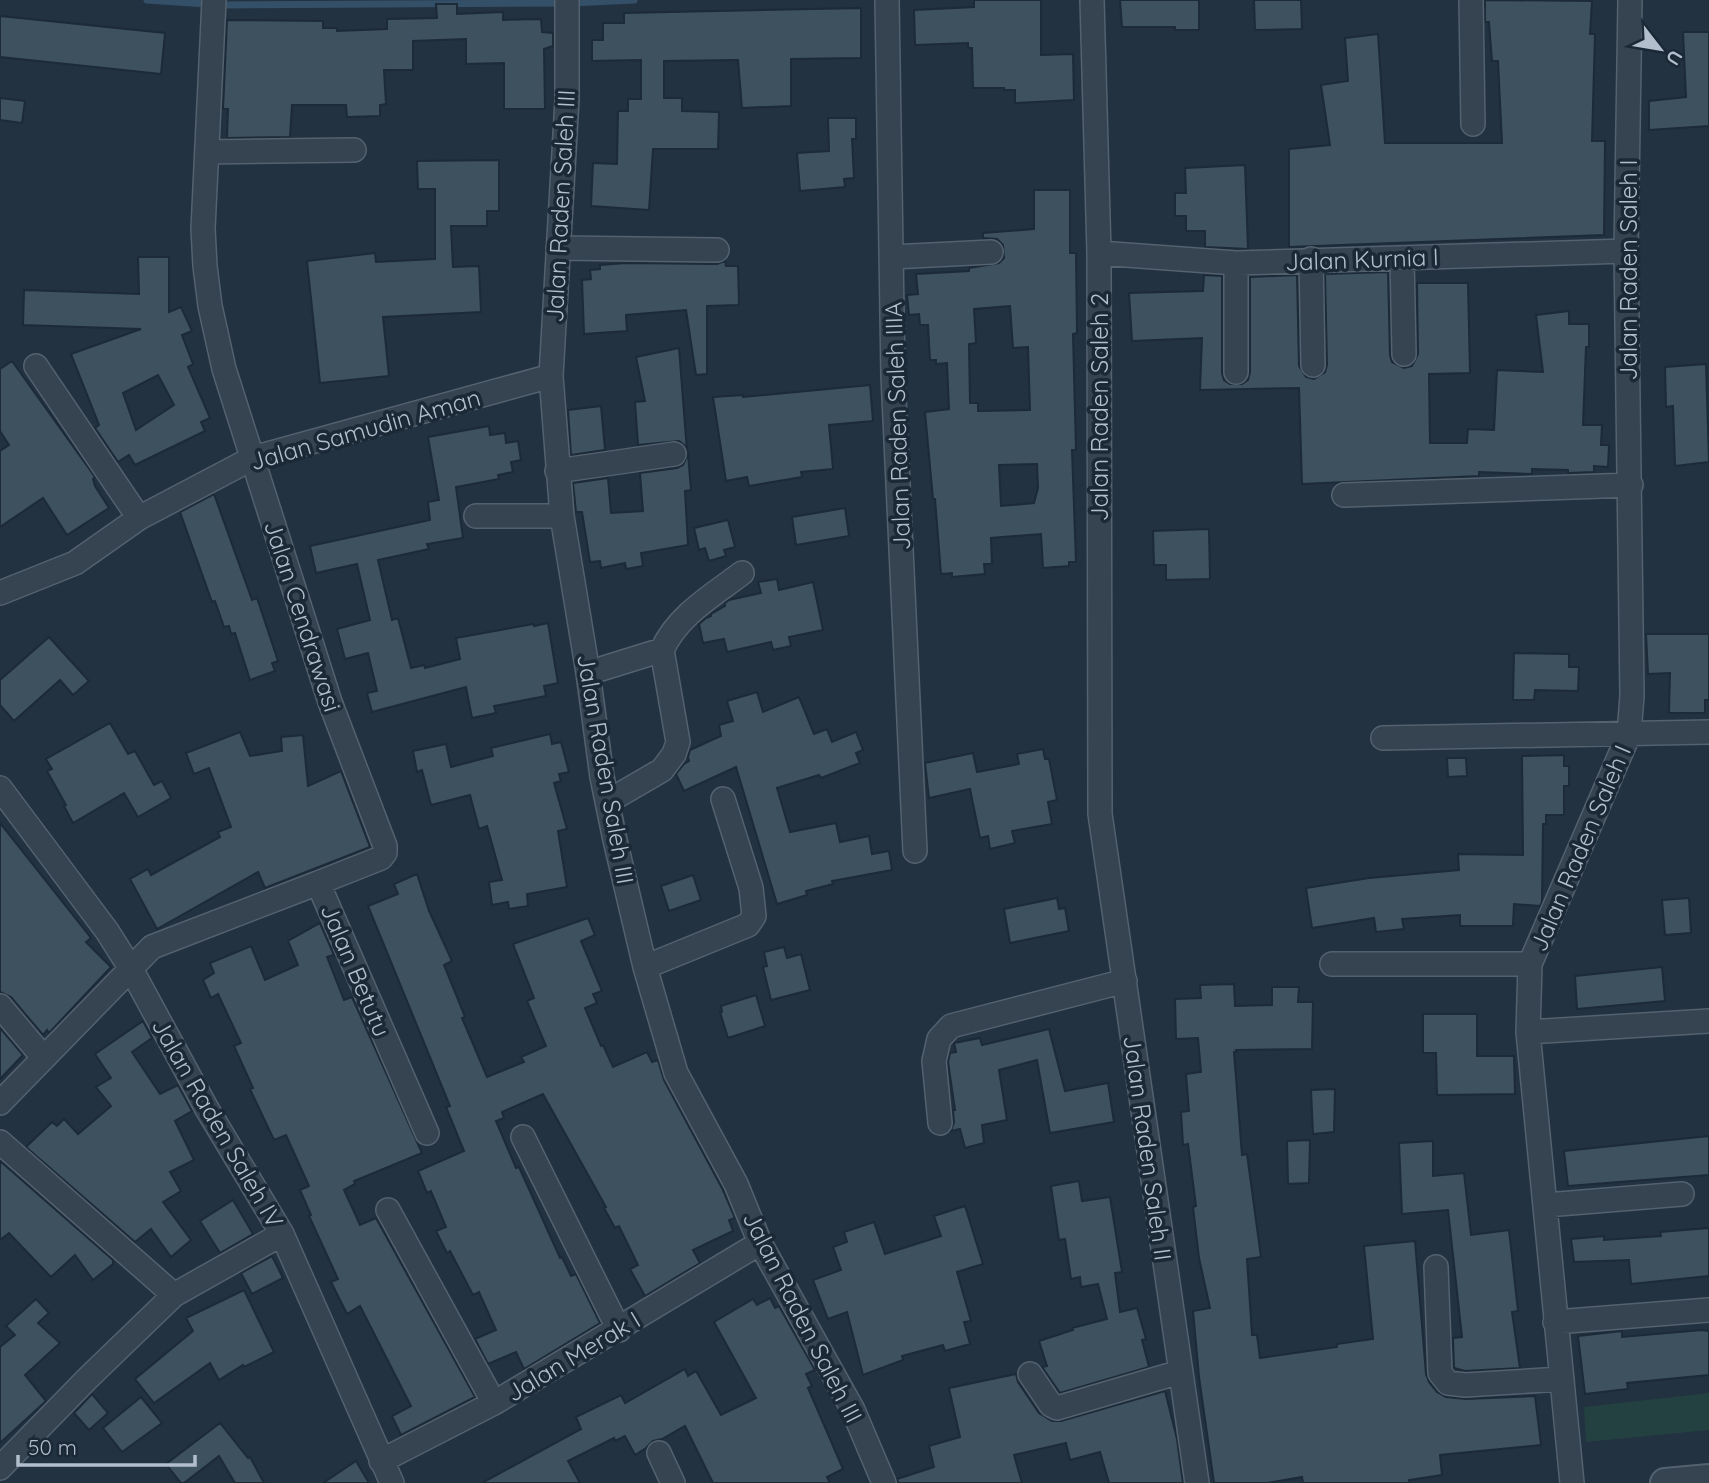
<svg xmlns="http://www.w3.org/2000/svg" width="1709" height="1483" font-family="Quicksand,sans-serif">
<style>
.green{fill:#244141}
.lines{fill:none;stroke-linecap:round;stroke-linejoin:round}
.stream{stroke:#345069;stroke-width:7}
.building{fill:#3d515f;stroke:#1d2a37;stroke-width:2;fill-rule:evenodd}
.minor-casing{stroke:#54616e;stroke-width:26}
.tertiary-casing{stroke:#54616e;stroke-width:32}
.minor{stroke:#364350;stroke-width:23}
.tertiary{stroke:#364350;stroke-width:28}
.labels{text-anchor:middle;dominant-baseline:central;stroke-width:7;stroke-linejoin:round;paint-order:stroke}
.street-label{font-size:24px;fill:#b2becb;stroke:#1b2835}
</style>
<rect width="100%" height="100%" fill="#223240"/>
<path class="green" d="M1709,1393V1430L1586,1442L1584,1407Z"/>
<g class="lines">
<path class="stream" d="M147,0L221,5L571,3L634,0"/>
</g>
<path class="building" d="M974,0H1041V55L1073,54L1074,100L1015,103V90H1004V88H973L972,48H968V43L915,45L914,10L974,7Z
M1120,0H1199V30H1175V27H1122Z
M1254,0H1301L1302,29L1255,30Z
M1485,0L1592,1L1590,34H1595L1592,141H1605L1604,235L1289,247V149L1330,145L1321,85L1348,81L1345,38L1378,34L1385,143H1502L1498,61H1492L1489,22H1485Z
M436,4H457V14L503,12V20L541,19L542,32L553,33V46L544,49L545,109H504V63L466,64V39L413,41V70H384L386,104L380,105V116L347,117L346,105H292L290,137L227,138L228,109H223L227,20L323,21V28H337V31L387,29V19L437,18Z
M861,8V58L791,59V106L742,108L738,60L664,61V98H682V111L719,112L718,149H653L649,210L591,206L593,163L617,164L618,111H628V99H641V60L592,61V40H603V23H624V13Z
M0,16L165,33L161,74L0,57Z
M1683,32H1709V126L1649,130V101L1686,97Z
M0,98L25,101L22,123L0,120Z
M828,118H856V139H852L854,178L844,179L845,187L800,191L797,153L829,151Z
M499,160V211H487V226H451L453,267L479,266L481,312L383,317L389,376L320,383L307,261L375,253L376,262L435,259V189H418L417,161Z
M1245,165L1248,249L1205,247V231H1186V216H1175V193H1186L1185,168Z
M1034,190H1070V253H1076L1077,333L1073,334L1076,450H1072L1076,562H1069V566L1043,568L1041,534L991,538L992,564H984L985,574L952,577V573L941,574L935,499H933L925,412L949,409L947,363L936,364V360H930L928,325H920L919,314L909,315L907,295L918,294L916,274L969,271V268L999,263L1004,258L1003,245L997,239L983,238V233L1034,229ZM1010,306L1013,348L1028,347L1030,410L978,411V403H970L969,344L976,343L974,309ZM1037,464L1038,488L1034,503L1001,506L999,465Z
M138,257H169V312L181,307L192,331L182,335L193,364L188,367L210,418L201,422L205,431L135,465L129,455L118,462L95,428L99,425L71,354L141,329L23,325L24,290L139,294ZM158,375L174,405L136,430L123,393Z
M725,261L726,266H738L739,305L707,306V374L696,375L686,310L626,315L627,331L584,334L582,280L591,279L590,270L600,269V265L626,263L717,264Z
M1388,272L1390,355L1392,362L1404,368L1412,366L1418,354L1417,283H1468L1470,373L1429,374L1430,443H1467L1468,429L1494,430L1497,370L1543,372L1536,315L1569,311V324H1589V347H1586L1583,425H1602L1601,445H1609L1608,467L1594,466V472L1568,473V470L1532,469V474L1479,472V476L1302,484L1299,388L1200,390L1202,338L1132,341L1129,293L1203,291L1204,275L1222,276V373L1224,380L1230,384H1242L1248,380L1250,372V277L1297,275L1299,366L1306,377L1314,379L1325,372L1327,365L1325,274Z
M679,348L687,451L684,445L679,441L638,445L635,402L645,401L636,357Z
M12,361L95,477L93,479L95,486L109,508L67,535L43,498L0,527V451L9,445L0,431V369Z
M1706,364L1709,462L1675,466L1673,406L1666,407L1665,367Z
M870,385L873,421L829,425L833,469L801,472L802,477L749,486L747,477L726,481L713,397L743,395V397Z
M601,406L605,450L571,455L568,410Z
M489,426L490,435L505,433L506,443L518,441L521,460L511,462L513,472L498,475L499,479L456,487L463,538L427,544L429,549L378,560L392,620L398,618L411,668L424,665L425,668L460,659L456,638L533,624L534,626L548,623L558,683L544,686L546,696L494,706L496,713L472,718L466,687L372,712L367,693L377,691L368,653L345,659L337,629L370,620L357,564L316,573L310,546L430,520L428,502L439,500L428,437Z
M688,454L691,490L685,491L688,545L641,553L643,566L626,569L625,563L601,568L600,561L590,562L582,512H576L573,483L608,478L611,513L643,511L640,473L677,468L683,465Z
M214,494L252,600L257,598L278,661L272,663L275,671L250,680L235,633L231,634L229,626L224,627L215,601L212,602L180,512Z
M845,508L849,536L796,545L792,517Z
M728,520L735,547L724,550L726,556L709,561L705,548L699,550L694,528Z
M1209,529L1210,579L1166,580V565H1154L1153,531Z
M777,579L779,590L813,582L823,630L789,637L791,646L773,650L771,642L727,652L724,639L703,643L699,624L706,618L711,616V614L725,606V603L729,600L761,593L758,582Z
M1646,634H1709V700H1705V713H1669L1670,673L1648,674Z
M49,637L89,681L73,695L60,680L14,721L0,705V680Z
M1514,653L1569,654V667H1579L1578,691L1535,690L1534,700H1513Z
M757,692L763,712L799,697L814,734L827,729L832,742L856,732L863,750L856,753L860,763L821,778L819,775L777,788L790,832L836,823L840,842L869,836L872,854L889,851L892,870L832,881L833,884L806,891L807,895L777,904L736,767L684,791L676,774L684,764L689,761L688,757L690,750L721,736L719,725L733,721L727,701Z
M110,723L128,754L135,751L154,785L162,781L171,798L138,817L124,793L73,823L64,806L66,805L47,771L52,769L46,759Z
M240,732L250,756L282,751L281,737L303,735L308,786L341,771L370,847L265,888L258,872L157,929L130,879L148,869L151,875L220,837L218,832L231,827L209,768L194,774L186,753Z
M550,734L552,744L561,742L569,772L559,774L561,781L554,783L567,829L558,831L567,887L527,894L528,906L509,909L508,902L492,905L489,882L502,880L487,826L479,829L470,795L431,805L422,770L417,772L413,751L446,744L451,767L493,756L491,748Z
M1043,749L1045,759H1049L1057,800L1048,802L1052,824L1012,831L1015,843L990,849L988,836L980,838L970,789L929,798L925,763L973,753L977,772L1019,764L1017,754Z
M1564,755V766H1569V786H1564V815H1546V824H1543L1542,902L1540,906L1514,904L1513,926H1460V915L1402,919L1404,929L1376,932L1374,918L1312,928L1306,888L1369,878L1459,870L1458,854L1523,855L1522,756Z
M1447,758H1466L1467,776L1448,777Z
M0,823L91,938L86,942L111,967L49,1033L47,1030L43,1035L11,997L0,992Z
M417,874L429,911L452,961L444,965L465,1017L462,1018L487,1077L524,1062L521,1057L546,1046L527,1001L534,998L513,944L588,918L595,935L581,941L602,991L593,994L597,1003L585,1008L601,1046L603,1045L613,1067L647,1052L652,1062L658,1060L664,1080L723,1190L735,1218L729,1220L733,1231L693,1250L700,1263L645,1296L630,1269L638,1265L619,1226L615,1228L604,1208L606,1207L543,1094L502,1112L504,1118L496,1121L516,1168L519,1167L560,1258L562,1257L571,1276L576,1274L600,1323L524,1369L516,1352L488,1364L475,1339L496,1330L479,1292L473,1295L450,1251L447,1253L436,1231L446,1227L431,1191L427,1193L418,1171L464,1151L446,1107L450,1106L368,906L398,894L394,884Z
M693,875L701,900L669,911L661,886Z
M1057,898L1059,909L1065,908L1069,931L1010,943L1004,909Z
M1689,898L1691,933L1665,935L1662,900Z
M320,923L334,955L327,957L344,1000L352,997L422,1153L354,1181L355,1184L344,1190L360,1225L376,1218L475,1397L401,1435L392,1416L411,1406L360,1306L347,1314L331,1282L338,1279L309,1216L311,1215L300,1190L309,1186L286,1135L274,1140L250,1089L253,1088L234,1046L241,1043L218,994L211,998L203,980L214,973L210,963L251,946L265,980L298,965L288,941Z
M784,947L787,958L801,954L810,990L771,1000L763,967L767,966L764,952Z
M1662,967L1665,1001L1577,1009L1575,976Z
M1234,984L1235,1006L1272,1005V987H1299L1298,1002H1313L1312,1049L1236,1050L1237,1052H1234L1242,1155L1247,1154L1261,1257L1247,1259L1252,1335H1257L1260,1358L1337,1347V1344L1373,1339L1364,1246L1415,1241L1426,1374L1429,1382L1437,1392L1446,1397L1466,1399L1535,1396L1541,1445L1440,1455L1442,1475L1409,1480L1410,1483H1303L1302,1477L1267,1483H1214L1199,1377L1193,1311L1210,1308L1199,1258L1193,1207L1196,1206L1188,1144L1183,1145L1181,1112L1189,1111L1186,1074L1201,1072L1198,1038L1176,1039L1175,999L1201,998L1200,985Z
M756,995L765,1026L728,1038L720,1012H722L721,1006Z
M1423,1014H1477V1056H1514L1515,1094L1437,1095L1436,1053H1423Z
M143,1021L152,1038L132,1052L160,1094L178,1085L192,1111L175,1121L194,1160L170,1172L181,1191L163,1202L191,1240L171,1257L151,1229L135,1242L26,1147L52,1122L57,1126L64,1119L78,1134L111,1106L96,1087L111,1078L95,1054Z
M0,1028L23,1055L0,1079Z
M1049,1029L1065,1091L1108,1083L1114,1122L1050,1133L1037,1060L999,1070L1007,1120L982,1125L984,1143L965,1148L960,1129L951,1131L954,1122L953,1110H955L948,1062L950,1053L956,1052L954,1043L980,1038L982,1045Z
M1335,1089L1334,1132L1313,1134L1311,1090Z
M1709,1136V1175L1568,1186L1564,1151Z
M1310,1140L1309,1183L1288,1184L1287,1141Z
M1433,1141V1176L1464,1173L1471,1235L1509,1230L1518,1311L1512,1312L1520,1368L1465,1371L1454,1368L1453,1338L1462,1337L1448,1210L1402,1214L1399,1143Z
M0,1161L113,1260V1264L93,1280L75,1255L51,1277L9,1233L0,1240Z
M1079,1181L1082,1201L1110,1197L1122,1272L1115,1273L1120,1312L1137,1308L1146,1339L1142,1340L1149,1367L1060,1393L1042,1367L1047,1366L1039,1341L1073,1330L1072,1328L1107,1319L1098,1284L1081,1287L1080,1277L1071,1279L1065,1239L1059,1240L1051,1186Z
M233,1200L253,1234L220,1253L200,1221Z
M965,1206L983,1264L957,1272L971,1321L964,1322L970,1344L945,1351L943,1345L902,1356L903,1360L863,1375L847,1312L828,1319L813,1280L841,1270L833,1247L847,1242L844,1232L874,1222L885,1254L941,1236L934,1216Z
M1709,1228V1276L1631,1284L1629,1260L1574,1262L1571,1239L1604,1236V1240L1661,1236L1660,1232Z
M272,1256L283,1278L252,1294L241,1273Z
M244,1290L274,1352L244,1367L243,1365L219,1380L210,1363L154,1403L135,1379L193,1331L186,1318Z
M770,1298L775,1308L779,1306L815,1370L806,1374L812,1386L808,1388L843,1469L827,1477L830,1483H713L685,1426L662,1439L653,1441L646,1448L635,1455L625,1436L615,1441L614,1438L568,1461L580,1483H482L581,1429L576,1417L621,1395L625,1403L685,1369L688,1376L696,1371L721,1415L756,1398L714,1322L753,1299L757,1305Z
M36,1299L49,1313L38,1323L60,1343L25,1375L46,1401L0,1443V1347L15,1335L6,1326Z
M1702,1330L1709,1331V1375L1627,1383L1628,1389L1585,1394L1578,1336L1622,1331V1337Z
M1016,1374L1018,1382L1039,1413L1052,1421H1061L1165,1391L1177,1439L1183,1483H1109L1100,1452L1070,1460L1066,1443L1014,1455L1022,1483H898L897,1479L934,1467L929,1446L960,1437L949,1388Z
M92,1394L108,1413L89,1430L74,1413Z
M141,1397L162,1423L122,1452L103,1428Z
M220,1423L248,1458L250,1457L264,1483H235L219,1456L184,1483H181L166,1464Z
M356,1461L369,1483H323Z"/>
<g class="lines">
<defs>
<path id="minor" d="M214,0L203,229L205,266L210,306L224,369L330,702L385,846V853L381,858L318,883
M567,0V100L551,376L562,516L588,673L602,777L615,840L645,967L676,1073L736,1184L760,1243L853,1410L884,1483
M887,0L893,376L915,851
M1092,0L1099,253L1100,814L1197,1483
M1471,0L1473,124
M207,152L354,150
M558,248L717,250
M1099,253L1236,263L1626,251
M892,257L991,252
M1402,258L1404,354
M1311,259L1313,365
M36,366L139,518
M1236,372V263
M557,471L674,454
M1344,495L1631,485
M476,516H562
M0,593L75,563L139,518L253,458L551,376
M662,650C678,615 712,596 742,573
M588,673L662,650L678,742L674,754L662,770L607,802
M1383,738L1709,732
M0,788L107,931L131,969L207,1109L282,1234L392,1483
M1332,964H1530
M645,967L748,925L754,916L751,888L723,799
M0,1006L43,1057
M1528,1032L1709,1021
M0,1103L152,947L318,883L427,1133
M940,1123L934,1061L939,1039L951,1026L1125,981
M523,1137L619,1330
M0,1142L174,1295
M1546,1205L1682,1194
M388,1210L494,1403
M1436,1267L1440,1373L1448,1383L1465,1385L1562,1379
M1555,1322L1709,1310
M1030,1374L1051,1405L1057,1408L1180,1372
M659,1453L673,1483
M381,1461L494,1403L760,1243
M0,1468L88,1378L174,1295L282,1234
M1572,1483L1528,1032L1530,964L1629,734L1632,696L1626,251L1630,0"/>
<path id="tertiary" d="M1665,1483L1709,1479"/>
</defs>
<use href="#minor" class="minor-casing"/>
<use href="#tertiary" class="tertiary-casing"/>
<use href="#minor" class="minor"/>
<use href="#tertiary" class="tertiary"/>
</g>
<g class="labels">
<g class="street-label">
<text transform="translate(560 206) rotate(-87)">Jalan Raden Saleh III</text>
<text transform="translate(1362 259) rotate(-2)">Jalan Kurnia I</text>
<text transform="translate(1628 270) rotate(-90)">Jalan Raden Saleh I</text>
<text transform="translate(1099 407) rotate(-90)">Jalan Raden Saleh 2</text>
<text transform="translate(897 426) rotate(-92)">Jalan Raden Saleh IIIA</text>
<text transform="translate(365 429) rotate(-16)">Jalan Samudin Aman</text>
<text transform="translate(303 616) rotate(72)">Jalan Cendrawasi</text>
<text transform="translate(606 769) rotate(80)">Jalan Raden Saleh III</text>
<text transform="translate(1580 848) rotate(-67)">Jalan Raden Saleh I</text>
<text transform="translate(356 970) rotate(67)">Jalan Betutu</text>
<text transform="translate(218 1123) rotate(60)">Jalan Raden Saleh IV</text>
<text transform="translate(1148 1148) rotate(82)">Jalan Raden Saleh II</text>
<text transform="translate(803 1317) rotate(63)">Jalan Raden Saleh III</text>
<text transform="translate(573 1356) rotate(-31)">Jalan Merak I</text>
</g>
</g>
<g transform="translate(1660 49) rotate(121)" stroke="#1b2835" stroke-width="5" paint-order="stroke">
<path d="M0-5L12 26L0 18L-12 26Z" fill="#b2becb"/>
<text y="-10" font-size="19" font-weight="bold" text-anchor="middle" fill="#b2becb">U</text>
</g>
<path d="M18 1455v10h177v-10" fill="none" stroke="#b2becb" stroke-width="3.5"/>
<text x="28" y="1455" font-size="21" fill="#b2becb" stroke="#1b2835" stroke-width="5" paint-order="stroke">50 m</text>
</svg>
